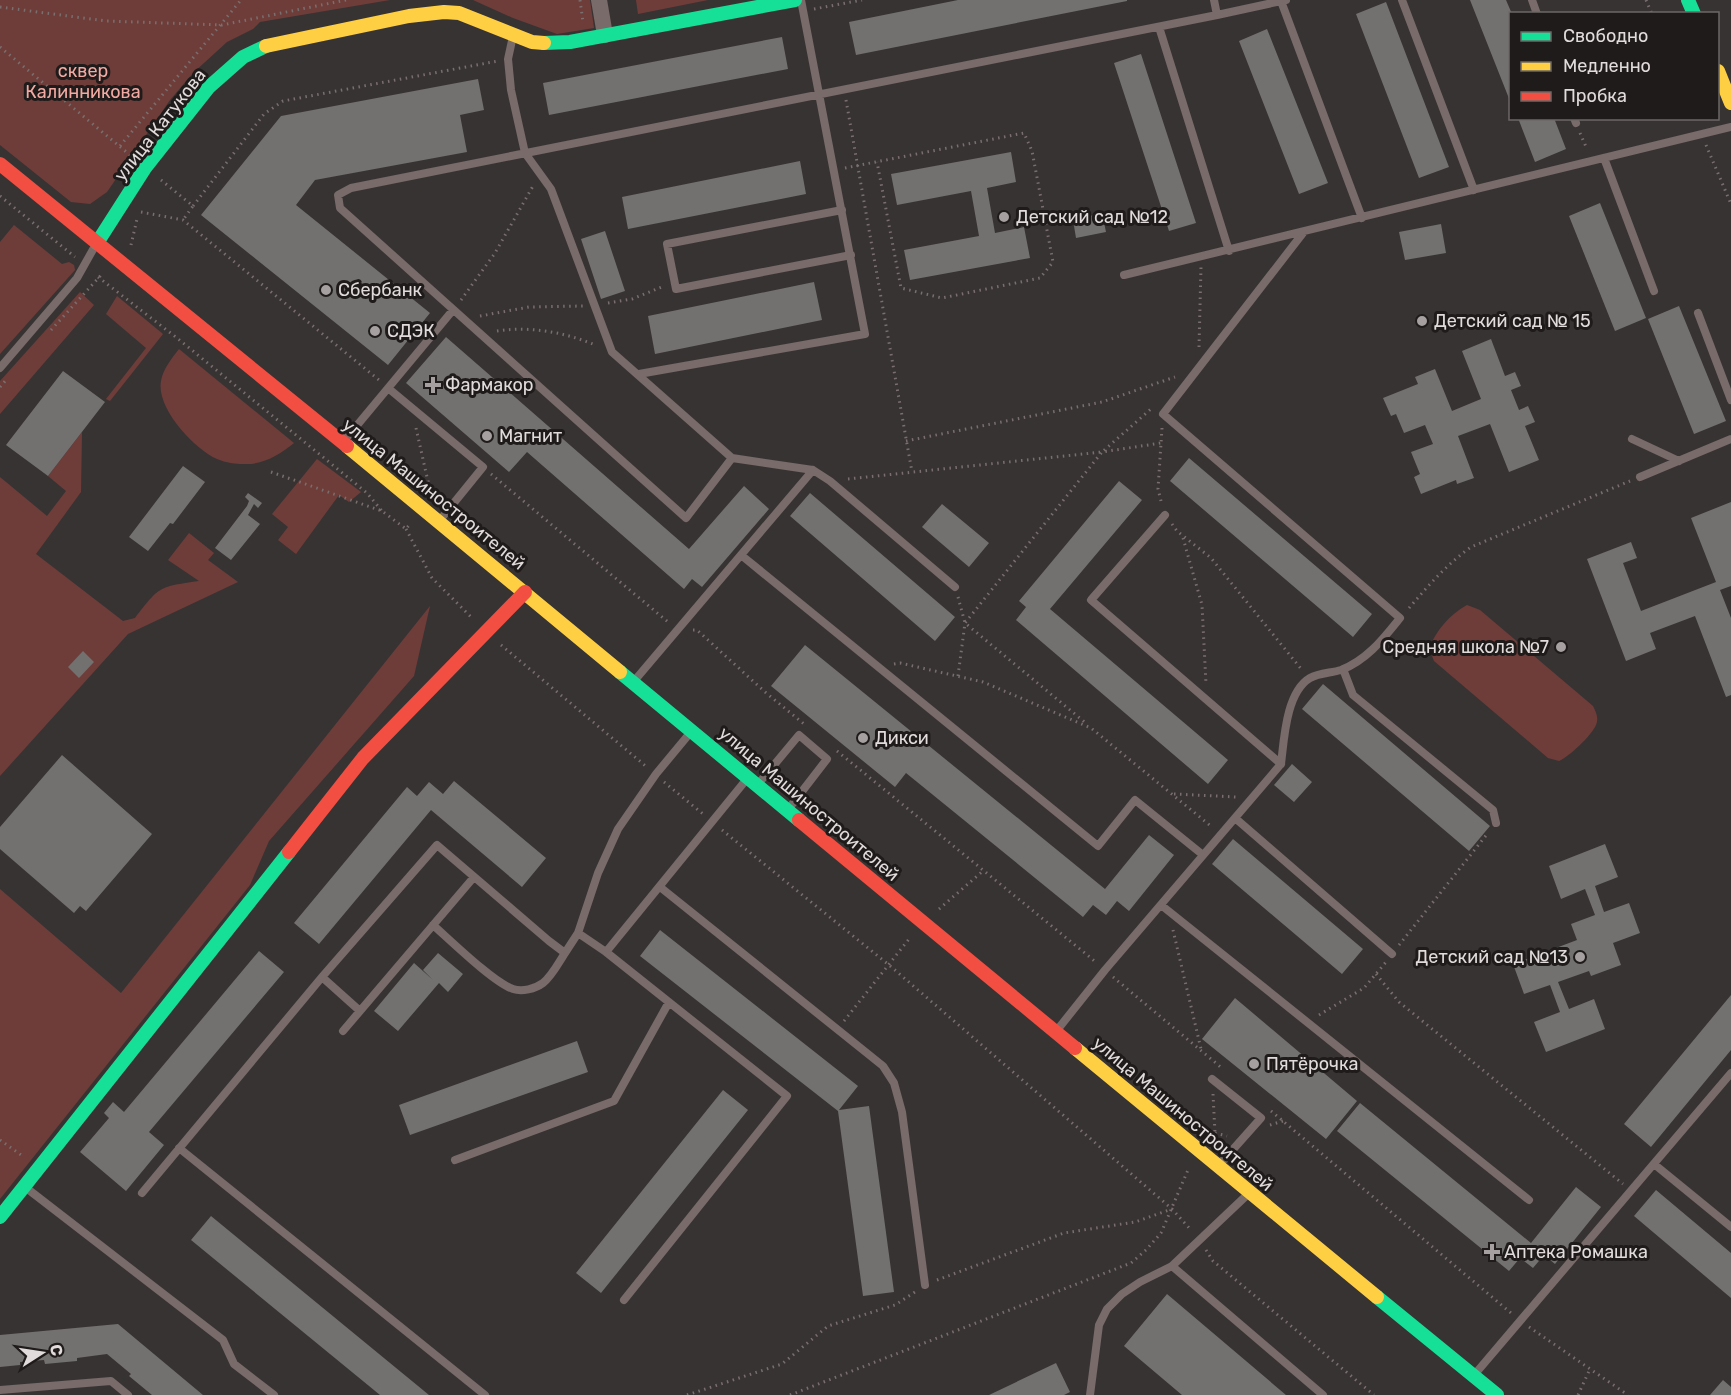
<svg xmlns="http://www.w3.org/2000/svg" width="1731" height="1395" font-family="Rubik,sans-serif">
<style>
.green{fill:#6e3d39}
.building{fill:#737070}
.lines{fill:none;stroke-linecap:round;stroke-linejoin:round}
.path{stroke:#786f6e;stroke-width:3;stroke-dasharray:1.5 4.5;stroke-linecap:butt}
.lane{stroke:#786b69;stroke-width:8}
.street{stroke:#786b69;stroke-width:16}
.fast{stroke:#16e098;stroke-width:14}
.slow{stroke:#ffcf43;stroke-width:14}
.jam{stroke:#f24e42;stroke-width:14}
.poi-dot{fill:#a6a0a0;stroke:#1e1b1a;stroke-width:2}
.labels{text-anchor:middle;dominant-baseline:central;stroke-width:6;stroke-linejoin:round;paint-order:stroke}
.park-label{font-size:18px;fill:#f2a9a2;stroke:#1e1b1a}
.street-label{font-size:18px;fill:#e1dbdb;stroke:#1e1b1a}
.poi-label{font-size:18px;fill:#e1dbdb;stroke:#1e1b1a;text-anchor:start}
</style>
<rect width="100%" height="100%" fill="#383333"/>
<path class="green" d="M0,0H390L260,22L253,29L227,42L193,73L170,100L107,192L90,204L71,202L0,145Z
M473,0H590L594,28L557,34L513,18Z
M636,0H708L638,14Z
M14,225L62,264L69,262L74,265L75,270L0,354V242Z
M80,292L94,305L0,414V381Z
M117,296L163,334L110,401L106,399L146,348L106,314Z
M179,349L294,443C280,454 264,465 244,464C236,464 226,463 217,459C194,449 156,408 161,381C163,369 172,358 179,349Z
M82,432L81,492L36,554L123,621L135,618C160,586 158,587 199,581L168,560L189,533L214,553L208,560L238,582L128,634L0,776V477L47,516L66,491L48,476Z
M317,459L361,492L349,502L339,495L296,554L278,540L288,527L272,514Z
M1467,605L1480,610L1593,706C1596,712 1599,718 1596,725C1591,736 1570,756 1559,761L1548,758L1434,661L1429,648C1436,631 1450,614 1467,605Z
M430,606L414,676L269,841L250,885L0,1199V889L121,993Z"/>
<path class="building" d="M958,0H1127V1L856,55L849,22Z
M1470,0H1506L1512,14L1510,101Z
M1386,2L1449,167L1419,178L1356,14Z
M1267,29L1328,183L1299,194L1239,41Z
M782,37L788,69L549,115L543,83Z
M1141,54L1196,223L1169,231L1114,63Z
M478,79L484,110L460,115L467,152L315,180L296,205L430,313L388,365L201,215L281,116Z
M1518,118H1554L1566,149L1535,162Z
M1011,152L1016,182L987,188L995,233L1024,227L1030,258L910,280L904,250L979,236L971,191L897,205L891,174Z
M800,161L806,194L628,229L622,197Z
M1600,203L1646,318L1615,331L1569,216Z
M1102,213L1106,232L1076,238L1073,220Z
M1441,224L1446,253L1405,260L1399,232Z
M605,231L625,291L601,299L581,239Z
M814,282L822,320L655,354L648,316Z
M1679,306L1726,421L1694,434L1648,319Z
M446,337L689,549L744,486L769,509L702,587L692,579L684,589L527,452L509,472L406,383Z
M1491,339L1505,376L1515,372L1521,386L1511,390L1519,410L1528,406L1535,422L1525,426L1539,460L1509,472L1490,424L1458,436L1474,478L1457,484L1456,480L1421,494L1414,477L1420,474L1411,452L1433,444L1425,425L1404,433L1396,414L1391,416L1383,398L1418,384L1415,377L1435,369L1452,411L1481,399L1462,351Z
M63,371L105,402L48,476L6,445Z
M1189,458L1372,614L1353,637L1170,481Z
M183,466L205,482L173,524L170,523L148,551L129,537Z
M1119,481L1142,500L1050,609L1228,760L1208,784L1016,620L1026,607L1019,601Z
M248,493L262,503L258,508L254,504L248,515L260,524L231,560L215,548L247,506L249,501L245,497Z
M810,493L955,617L935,641L790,516Z
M1731,502V586L1720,590L1731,618V695L1726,697L1695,616L1650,633L1656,649L1626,661L1587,559L1631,542L1637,558L1623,563L1641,611L1716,582L1691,518Z
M942,504L989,543L969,567L922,527Z
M805,645L1105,889L1149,835L1174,855L1129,911L1117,901L1106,915L1093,905L1083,917L906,773L895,787L771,686Z
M83,651L94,662L79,678L68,667Z
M1323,684L1490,826L1469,851L1302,709Z
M62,755L152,834L86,911L80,906L74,913L0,849V827Z
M1292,764L1312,782L1294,802L1274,785Z
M454,781L546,858L522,887L431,810L319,944L294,923L407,787L417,796L429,782L443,794Z
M1233,839L1363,949L1342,974L1212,864Z
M1605,844L1618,877L1595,886L1604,912L1629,903L1640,933L1613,943L1621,965L1591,976L1589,971L1558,982L1569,1009L1594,999L1605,1029L1546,1052L1534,1022L1560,1012L1550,985L1524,994L1513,964L1577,940L1571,924L1595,915L1585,889L1561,899L1549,866Z
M660,930L858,1086L839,1110L869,1106L894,1292L863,1296L838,1111L640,956Z
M259,951L284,972L149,1132L164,1145L126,1191L80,1152L109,1118L104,1113L113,1102L124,1112Z
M438,953L463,974L448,992L439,983L398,1031L374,1011L414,963L433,980L423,970Z
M1731,995V1050L1651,1147L1624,1124Z
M1235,998L1357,1101L1326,1139L1202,1039Z
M577,1041L588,1072L410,1135L399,1105Z
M723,1090L748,1110L601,1293L576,1273Z
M1360,1103L1531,1243L1576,1187L1601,1207L1555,1264L1544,1255L1533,1268L1520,1258L1509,1271L1337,1131Z
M1656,1190L1731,1253V1298L1634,1216Z
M211,1216L429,1395H380L191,1240Z
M1167,1294L1286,1395H1182L1124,1346Z
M118,1324L203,1395H152L129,1376L131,1374L107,1354L77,1358V1361L45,1364L44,1360L20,1362V1365L0,1367V1335Z
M1056,1363L1070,1392L1064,1395H989Z
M1723,1380L1731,1387V1395H1710Z"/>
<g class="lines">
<path class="path" d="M580,0L583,22
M1646,0L1652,14
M0,7L106,21L222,25L346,0
M814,9L862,0
M0,47L130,155
M846,100L912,472
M1580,133L1587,149
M1706,145L1731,204
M120,146L241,0
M845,168L1024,133L1032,151L1053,262L1040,278L942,298L901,288L877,162
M161,180L193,206L183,220
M0,196L75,257
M193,206L264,114L283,101L498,61
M141,212L183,220L379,380
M131,245L137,219
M98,277L177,338L367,493L382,511
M461,300L495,253L533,186
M608,303L632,299L664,286
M480,316L529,307L583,306
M51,330L103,273
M497,331C530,326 564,332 595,345
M1199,347L1201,267
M0,387L7,379
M416,428L429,486
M1162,428L1158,489L1162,505
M906,441L1102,402L1175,377
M271,472L382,511L406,529L410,524
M491,474L668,622
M848,479L1102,452L1151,409
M1172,524L1177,531L1211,558L1302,670
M406,529L432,578L472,618
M1183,538L1202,605L1206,684
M958,597L965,623L1087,724
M1409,608C1428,586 1447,564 1471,547L1630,481
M693,630H697L765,692L804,724
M501,645L648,768
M894,664L900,663L983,682L1091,728L1212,827
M958,676L965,623L1102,452L1161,443
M837,751L1097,963
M664,782L703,814
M1174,794L1236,797
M722,830L889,965L1172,1209L1191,1230
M939,909L983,871
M1173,930L1201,1049
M1399,945L1488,833
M1376,974L1399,1002L1623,1184
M1113,977L1223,1069
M1319,1015L1364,988L1386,962
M844,1021L909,939
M1213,1094L1215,1133L1213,1135
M1271,1111L1511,1313
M1270,1125L1283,1121
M1215,1133L1227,1136
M0,1140L24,1157
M1206,1250L1213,1261L1374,1395
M937,1280L1064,1233L1135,1222L1172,1209
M1529,1327L1628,1395
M687,1395L782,1364L828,1326L895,1305L915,1292
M790,1395L1131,1263L1146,1250L1161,1233L1188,1170
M1578,1395L1590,1369"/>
<path class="lane" d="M1402,0L1474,190
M1532,0L1537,14
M1281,1L1362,218
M1217,15L1286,0
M1159,27L1229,251
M513,36L508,59L511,90L525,153L551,189L612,352L732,458
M1574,118L1576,123
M1604,158L1654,291
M842,210L667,244L676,289L851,255
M1124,275L1731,127
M1698,313L1731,400
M0,368L77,278L95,246
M639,374L865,334L801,0
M388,388L483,467L440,520
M1632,439L1679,461
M344,441L453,310
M1640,477L1731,439
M741,555L1098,846L1135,800L1203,855
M955,587L830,481L813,470L732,458L686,518L340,208L338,195L351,188L1217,15L1214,0
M1343,669L1353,695L1493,810L1496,823
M635,680L813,470
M1281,764C1284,740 1286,692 1310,678C1319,673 1331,673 1341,670C1367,660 1383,639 1400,618L1163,414L1303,233
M759,783L799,735L827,759L790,807
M1235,818L1392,954
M660,887L883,1066L894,1083L902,1112L925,1285
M1161,905L1529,1200
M433,925C450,940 494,983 513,989C522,992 535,989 543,983C552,976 559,962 565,953
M578,933L606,952L787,1096L624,1300
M606,952L746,780
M322,977L360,1011
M1058,1029L1105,970L1281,764L1091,600L1165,515
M343,1031L474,877
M1212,1079L1261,1118L1220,1164
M179,1148L485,1395
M455,1160L614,1101L669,1002
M1654,1164L1731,1227
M25,1187L223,1340L234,1364L274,1395
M142,1193L322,977L437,845L549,941L565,953L578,933L598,873L618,829L656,774L690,733
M1172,1266L1323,1395
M1475,1374L1731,1073
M0,1390L111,1381L128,1395
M1090,1395L1099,1325L1107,1309L1122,1294L1140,1282L1172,1266L1247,1195"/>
<path class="street" d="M599,0L605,35"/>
<path class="fast" d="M1688,0L1694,14
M544,43L570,42L795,0
M97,243L145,168L209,87L243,57L266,46
M620,672L799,820
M0,1217L289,852
M1377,1297L1497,1395"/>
<path class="slow" d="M266,46L409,16L444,12L459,13L532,42L544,43
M1718,71L1731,103
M347,446L620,672
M1075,1048L1377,1297"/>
<path class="jam" d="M0,164L347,446
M799,820L1075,1048
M289,852L363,758L525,592"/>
</g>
<g class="poi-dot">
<circle cx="1004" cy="217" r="6"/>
<circle cx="326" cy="290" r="6"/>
<circle cx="1422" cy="321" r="6"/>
<circle cx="375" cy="331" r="6"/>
<path d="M430 376h6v6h6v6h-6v6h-6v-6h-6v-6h6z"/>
<circle cx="487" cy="436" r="6"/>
<circle cx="1561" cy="647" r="6"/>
<circle cx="863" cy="738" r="6"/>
<circle cx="1580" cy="957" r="6"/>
<circle cx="1254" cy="1064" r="6"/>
<path d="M1489 1243h6v6h6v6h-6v6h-6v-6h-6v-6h6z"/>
</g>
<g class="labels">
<g class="park-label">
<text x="83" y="71">сквер<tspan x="83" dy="21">Калинникова</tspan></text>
</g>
<g class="street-label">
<text transform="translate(160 125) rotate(-52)">улица Катукова</text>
<text transform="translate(434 494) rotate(39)">улица Машиностроителей</text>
<text transform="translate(809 804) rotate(40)">улица Машиностроителей</text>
<text transform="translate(1183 1114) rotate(40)">улица Машиностроителей</text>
</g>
<g class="poi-label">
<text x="1016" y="217">Детский сад №12</text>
<text x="338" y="290">Сбербанк</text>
<text x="1434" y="321">Детский сад № 15</text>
<text x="387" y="331">СДЭК</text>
<text x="445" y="385">Фармакор</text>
<text x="499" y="436">Магнит</text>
<text x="1549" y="647" text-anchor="end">Средняя школа №7</text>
<text x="875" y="738">Дикси</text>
<text x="1568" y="957" text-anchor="end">Детский сад №13</text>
<text x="1266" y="1064">Пятёрочка</text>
<text x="1504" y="1252">Аптека Ромашка</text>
</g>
</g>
<rect x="1509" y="12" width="210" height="108" fill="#1e1b1a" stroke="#6c6867" stroke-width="1.5"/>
<rect x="1521" y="32" width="30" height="9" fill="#16e098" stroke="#6c6867" stroke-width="1.5"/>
<text x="1563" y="42" font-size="18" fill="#e1dbdb">Свободно</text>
<rect x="1521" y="62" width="30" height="9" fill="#ffcf43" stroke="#6c6867" stroke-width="1.5"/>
<text x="1563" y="72" font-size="18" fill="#e1dbdb">Медленно</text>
<rect x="1521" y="92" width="30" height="9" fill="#f24e42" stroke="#6c6867" stroke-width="1.5"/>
<text x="1563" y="102" font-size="18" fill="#e1dbdb">Пробка</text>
<g transform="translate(42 1353) rotate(78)" stroke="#1e1b1a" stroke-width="4.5" paint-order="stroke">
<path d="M0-4.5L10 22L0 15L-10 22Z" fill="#e1dbdb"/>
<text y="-9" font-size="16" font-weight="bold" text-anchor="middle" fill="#e1dbdb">С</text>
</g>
</svg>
